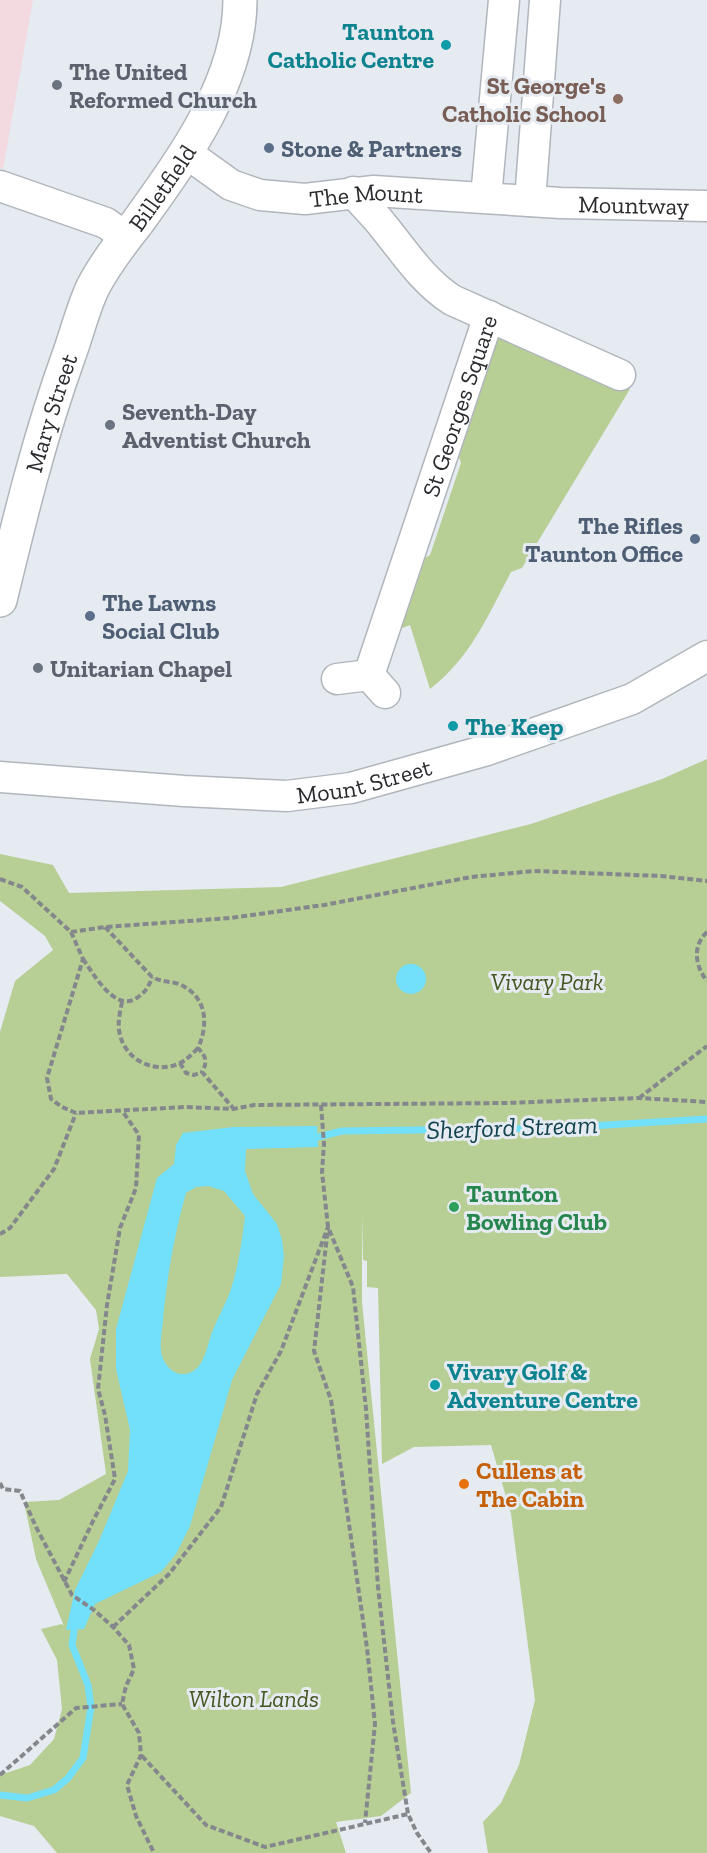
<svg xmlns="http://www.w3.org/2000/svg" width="707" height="1853" font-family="'Zilla Slab',serif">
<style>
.commercial{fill:#f3d9e0}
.green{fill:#b7ce94}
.water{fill:#72dffb;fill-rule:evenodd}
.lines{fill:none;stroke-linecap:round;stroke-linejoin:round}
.stream{stroke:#72dffb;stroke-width:7}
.minor-casing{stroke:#b1b6bc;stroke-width:33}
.major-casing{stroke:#b1b6bc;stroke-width:36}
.path{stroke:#84878c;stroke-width:4;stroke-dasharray:6 3;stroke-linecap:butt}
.minor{stroke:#fff;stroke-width:30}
.major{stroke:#fff;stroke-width:33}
.culture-dot{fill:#0f9aa8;stroke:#e6ebf2;stroke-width:2}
.worship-dot{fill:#6b7280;stroke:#e6ebf2;stroke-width:2}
.education-dot{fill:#8d6e63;stroke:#e6ebf2;stroke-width:2}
.service-dot{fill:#5c6f8a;stroke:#e6ebf2;stroke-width:2}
.leisure-dot{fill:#2e9e5b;stroke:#e6ebf2;stroke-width:2}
.food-dot{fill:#e8710a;stroke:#e6ebf2;stroke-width:2}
.labels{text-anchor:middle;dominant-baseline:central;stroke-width:6;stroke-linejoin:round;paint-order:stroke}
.culture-label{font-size:24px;font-weight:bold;fill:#0d838f;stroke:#e6ebf2;text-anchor:start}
.worship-label{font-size:24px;font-weight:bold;fill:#5b616d;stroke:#e6ebf2;text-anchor:start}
.education-label{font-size:24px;font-weight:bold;fill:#785e54;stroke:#e6ebf2;text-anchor:end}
.service-label{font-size:24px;font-weight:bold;fill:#4e5e75;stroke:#e6ebf2;text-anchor:start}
.street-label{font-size:24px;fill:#292b2e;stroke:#e6ebf2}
.park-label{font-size:24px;font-style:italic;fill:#445720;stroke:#e6ebf2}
.leisure-label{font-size:24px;font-weight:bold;fill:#27864d;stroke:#e6ebf2;text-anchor:start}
.food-label{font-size:24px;font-weight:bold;fill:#c56008;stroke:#e6ebf2;text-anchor:start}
.water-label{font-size:26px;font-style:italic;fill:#11434f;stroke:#e6ebf2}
</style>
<rect width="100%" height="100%" fill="#e6ebf2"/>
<path class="commercial" d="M0,0H33L3,169L0,168Z"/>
<path class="green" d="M508,334L630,389L522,568L511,572C487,617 471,657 430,689L410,625L397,630L420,561L430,555L461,463L457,451L494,340Z
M707,759V1853H488L483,1822L501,1803L519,1765L535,1700L511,1514L491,1445L414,1447L382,1464L378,1288L367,1287V1261L363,1260L362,1213V1302L411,1793L381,1816L336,1822L346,1853H57L34,1826L0,1816V1775L30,1765L54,1739L62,1709L57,1660L41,1629L62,1624L64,1626L36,1559L24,1502L59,1500L106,1474L90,1359L99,1329L96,1310L67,1274L0,1277V1032L15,981L53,950L45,936L0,901V854L53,865L69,893L281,887L531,824L662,779Z"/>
<path class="water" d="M396 979a15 15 0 1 1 30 0a15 15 0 1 1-30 0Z
M317,1126L318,1147L246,1149L245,1171L253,1194L277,1224L282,1240L284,1256L281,1284L232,1380L190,1526L176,1554L161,1572L95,1604L84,1629L66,1630L75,1590L99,1541L128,1471L130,1430L116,1369V1329L157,1178L174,1164L176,1145L183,1133L233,1127ZM208,1186L224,1191L245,1216C242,1242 238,1268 230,1292C225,1305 218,1317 213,1330C206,1346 205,1375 181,1374C173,1374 164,1364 162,1356C159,1346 162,1331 163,1320C167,1277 174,1235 186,1193L196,1187Z"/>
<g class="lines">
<path class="stream" d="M318,1137L342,1131L556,1128L707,1119
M0,1795L27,1798L54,1790L68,1778L83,1758L91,1707L88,1685L72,1645L74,1631"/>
<defs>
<g id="minor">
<path id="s1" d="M185,152L231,185L260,195L305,199L374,191L560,203L707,206"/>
<path d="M0,186L106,223L125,237"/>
<path d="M353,192C363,204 375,215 384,227C406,254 423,281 452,300L620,375"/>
<path d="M486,197L504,0"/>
<path d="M530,201L545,0"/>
<path id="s2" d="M369,675L489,316"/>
<path d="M337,679L369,675L385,693"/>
<path id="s3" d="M0,777L184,791L287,796L351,788L487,750L632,699L707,656"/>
</g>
<g id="major">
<path id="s4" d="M0,600C20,517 40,435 69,355C77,333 83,308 93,287C105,264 121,243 137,223C183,159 240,82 240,0"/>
</g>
</defs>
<use href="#minor" class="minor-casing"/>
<use href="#major" class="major-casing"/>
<path class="path" d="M0,879L22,887L71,932L83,959L47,1078L51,1099L62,1107L76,1113L185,1107L233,1109L254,1105L507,1103L639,1098L707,1102
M105,927L152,977C161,982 170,981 179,984C207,996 209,1024 198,1048C206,1057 208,1061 202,1072L233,1108
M71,932L105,927L230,918L324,905L471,877L534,871L661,876L707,881
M707,932C692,946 695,966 707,981
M83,959C93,973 114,1011 135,999C145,993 149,987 152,977
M122,1002C120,1012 117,1024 120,1035C126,1060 155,1075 180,1063C187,1060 192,1054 198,1048
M180,1063L186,1073L194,1075L202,1072
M639,1098L707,1046
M321,1105L324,1144L322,1172L328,1227L353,1287L366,1409L378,1587L393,1722L408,1814
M0,1234L10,1228L54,1169L76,1113
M0,1483L3,1489L20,1491L36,1527L72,1595L94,1610L113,1627L129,1645L134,1669L126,1686L122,1704L139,1733L141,1755L127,1785L136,1816L154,1853
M64,1582L93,1521L115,1479L105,1415L98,1389L107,1305L120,1228L136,1188L139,1135L123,1112
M113,1627L169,1574L221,1507L257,1394L281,1351L328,1227L314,1351L331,1400L367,1648L375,1724L365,1823
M142,1756L206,1825L265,1847L408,1814L417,1833L431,1853
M0,1775L76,1708L122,1704"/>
<use href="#minor" class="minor"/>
<use href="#major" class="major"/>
</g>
<g class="culture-dot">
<circle cx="446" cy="45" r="6"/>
<circle cx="453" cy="726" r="6"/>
<circle cx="435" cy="1385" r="6"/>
</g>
<g class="worship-dot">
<circle cx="57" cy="85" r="6"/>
<circle cx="110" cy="425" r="6"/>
<circle cx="38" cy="668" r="6"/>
</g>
<circle class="education-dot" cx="618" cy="99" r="6"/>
<g class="service-dot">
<circle cx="269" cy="148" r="6"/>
<circle cx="695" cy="539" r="6"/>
<circle cx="90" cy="616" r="6"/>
</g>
<circle class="leisure-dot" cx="454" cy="1207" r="6"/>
<circle class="food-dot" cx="464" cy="1484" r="6"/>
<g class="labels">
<g class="culture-label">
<text x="434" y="31" text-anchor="end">Taunton<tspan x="434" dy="28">Catholic Centre</tspan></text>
<text x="465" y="726">The Keep</text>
<text x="447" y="1371">Vivary Golf &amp;<tspan x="447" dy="28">Adventure Centre</tspan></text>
</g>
<g class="worship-label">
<text x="69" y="71">The United<tspan x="69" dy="28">Reformed Church</tspan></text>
<text x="122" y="411">Seventh-Day<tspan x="122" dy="28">Adventist Church</tspan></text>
<text x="50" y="668">Unitarian Chapel</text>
</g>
<g class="education-label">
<text x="606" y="85">St George's<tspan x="606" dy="28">Catholic School</tspan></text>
</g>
<g class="service-label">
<text x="281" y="148">Stone &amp; Partners</text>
<text x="683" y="525" text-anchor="end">The Rifles<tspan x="683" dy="28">Taunton Office</tspan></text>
<text x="102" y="602">The Lawns<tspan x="102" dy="28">Social Club</tspan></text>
</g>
<g class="street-label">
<text stroke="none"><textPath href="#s4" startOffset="448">Billetfield</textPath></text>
<text stroke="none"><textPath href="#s1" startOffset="194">The Mount</textPath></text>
<text stroke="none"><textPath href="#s1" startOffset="462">Mountway</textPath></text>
<text stroke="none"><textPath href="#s2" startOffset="284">St Georges Square</textPath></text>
<text stroke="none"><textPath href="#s4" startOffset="194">Mary Street</textPath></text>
<text stroke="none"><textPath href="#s3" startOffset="366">Mount Street</textPath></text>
</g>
<g class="park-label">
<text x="547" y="981">Vivary Park</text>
<text x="254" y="1698">Wilton Lands</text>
</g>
<g class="leisure-label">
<text x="466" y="1193">Taunton<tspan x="466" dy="28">Bowling Club</tspan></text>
</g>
<g class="food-label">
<text x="476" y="1470">Cullens at<tspan x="476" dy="28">The Cabin</tspan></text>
</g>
<g class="water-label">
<text transform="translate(512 1127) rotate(-2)">Sherford Stream</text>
</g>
</g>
</svg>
